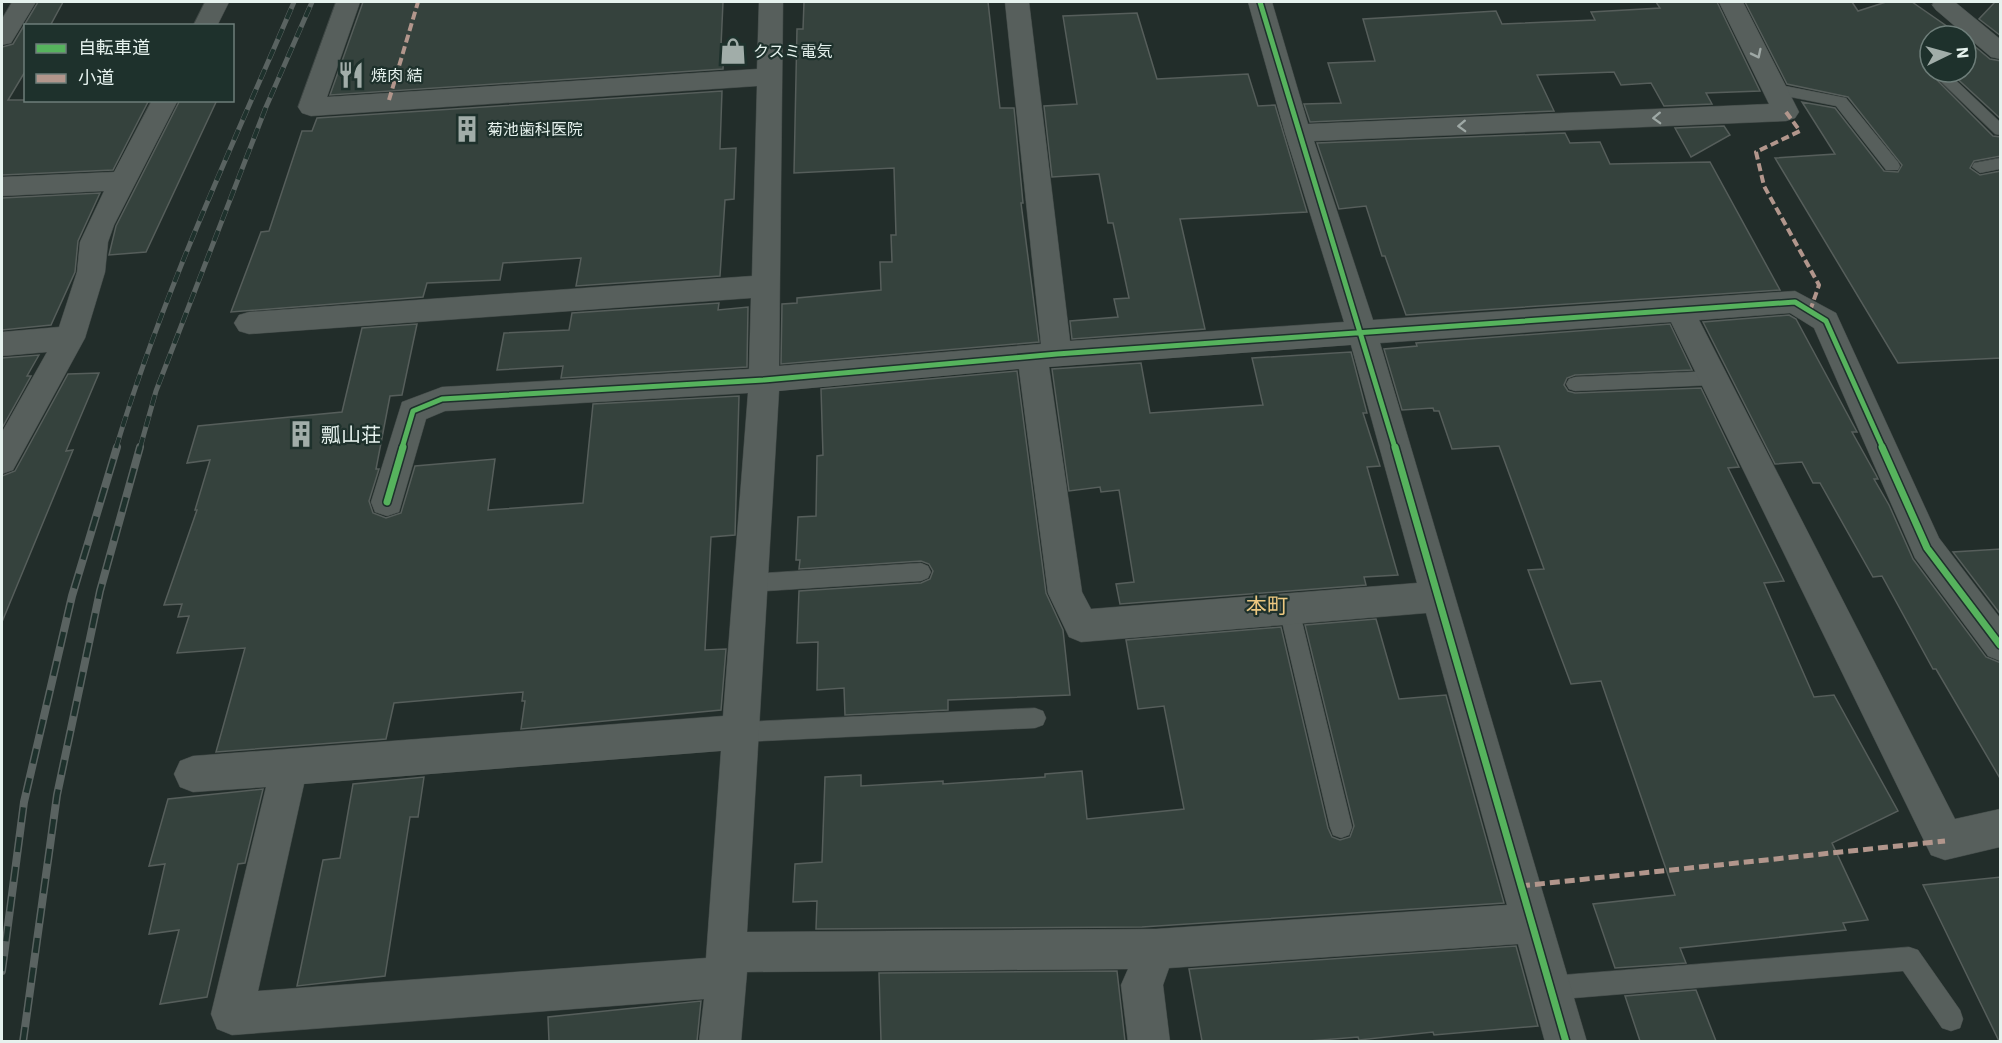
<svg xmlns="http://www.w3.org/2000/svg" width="2002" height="1043" font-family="'IBM Plex Sans','Noto Sans JP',sans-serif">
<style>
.building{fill:#35423d;stroke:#565e5b;stroke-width:1.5}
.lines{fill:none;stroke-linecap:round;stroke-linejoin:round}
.service-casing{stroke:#404846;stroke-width:1}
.minor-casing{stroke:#404846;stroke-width:1}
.service{fill:#575f5c;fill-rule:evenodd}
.minor{fill:#575f5c;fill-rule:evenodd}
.rail-far1-casing{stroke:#5a6361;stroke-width:5}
.rail-casing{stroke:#5a6361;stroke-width:8}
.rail-far1{stroke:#1e312c;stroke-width:4;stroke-dasharray:11;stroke-linecap:butt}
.rail{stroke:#1e312c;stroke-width:5;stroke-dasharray:15;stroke-linecap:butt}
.quiet-far1{stroke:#b2968c;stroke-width:4;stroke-dasharray:8 4;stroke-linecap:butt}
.quiet{stroke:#b2968c;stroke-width:5;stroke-dasharray:10 5;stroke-linecap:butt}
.cycleway-far1-casing{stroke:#1e312c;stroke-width:8}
.cycleway-casing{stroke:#1e312c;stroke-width:10}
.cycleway-far1{stroke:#56b35d;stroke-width:5}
.cycleway{stroke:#56b35d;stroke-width:7}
.oneway{stroke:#9ea8a5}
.labels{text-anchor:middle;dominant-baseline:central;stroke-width:4.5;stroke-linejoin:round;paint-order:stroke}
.far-poi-label{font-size:16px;fill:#e6f2ee;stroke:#1e312c;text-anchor:start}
.poi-label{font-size:20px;fill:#e6f2ee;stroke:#1e312c;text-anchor:start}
.neighbourhood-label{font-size:21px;fill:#edc880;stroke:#1e312c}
</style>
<rect width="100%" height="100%" fill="#222d2a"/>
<path class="building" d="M38,2H63L50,26H26V70L8,100H149L113,170L2,175V47L13,44Z
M363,2H723L721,46H724L723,69L330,95Z
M804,2H988L1000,108H1014L1023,203H1021L1039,342L781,364L782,304L797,303V298L881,290L880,262H892L891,235H896L894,168L794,173L797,29H803Z
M1656,2H1717L1760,91L1706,93L1712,104L1664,106L1651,83L1621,85L1614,72L1537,75L1554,111L1310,122L1304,104L1341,103L1328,63L1375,61L1363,19L1496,11L1502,24L1595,20L1591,12L1660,8Z
M1745,2H1852L1858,11L1886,2H1912L1961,36H1930L1929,72L1993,136L2001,137V156L1974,161L1970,168L1980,175L2001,171V358L1898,363L1775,158L1835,154L1802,102L1835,108L1884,171L1898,172L1902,165L1848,97L1787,84Z
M1995,2H2001V36L1979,19Z
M1137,13L1157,79L1248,74L1258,106L1275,105L1307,212L1180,219L1205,329L1072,339L1070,321L1118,317L1114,299L1129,298L1113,223H1108L1099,174L1052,177L1044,106L1077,104L1063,16Z
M1966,39L1990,59L2001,61V119L1950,72H1966Z
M722,91L720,149L736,148L734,199L725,200L720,276L576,286L581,258L503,263L500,280L427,283L423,297L231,312L261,232L269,231L302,131H312L317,118Z
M180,100H217L146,252L109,255L116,226Z
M1724,126L1730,135L1691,157L1675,128Z
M1565,133L1570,143L1600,142L1610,164L1710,162L1780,290L1406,315L1385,256H1382L1366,206L1339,209L1317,143Z
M100,193L78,241L75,272L51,325L2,330V198Z
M719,303L718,310L748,307L747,367L561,378L563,366L497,370L504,333L569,330L572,313Z
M1789,315L1796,319L1857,432H1852L1876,475L1878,479H1874L1889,505L1913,559L1986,657L2001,663V780L1936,669H1933L1882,576L1873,577L1820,483H1813L1802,462L1775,464L1703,322Z
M417,324L402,395L390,396L376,469H379L369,501L373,513L386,518L401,513L415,466L495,459L488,510L583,503L593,404L739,396L735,535L711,537L705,650L726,649L721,710L521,729L525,701H522L523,692L394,703L386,739L216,752L245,648L177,653L189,616L178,617L182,604L164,605L197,510H195L210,460L187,463L198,426L342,412L362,328Z
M1670,324L1692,370L1575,375L1567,378L1564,385L1568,391L1575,393L1701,388L1739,467L1728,468L1784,581L1764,583L1814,697L1834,695L1898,811L1832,843L1868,920L1843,923L1846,930L1680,948L1686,963L1615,968L1593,904L1675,895L1601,681L1571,684L1528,570L1544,569L1499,446L1452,449L1439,411H1434L1433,408L1402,410L1384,349L1417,346L1416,343Z
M1351,352L1367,413H1363L1380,466L1367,467L1398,575L1364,577L1366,585L1120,604L1116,584L1134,582L1119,490L1101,492L1100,487L1069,491L1052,369L1141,363L1150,413L1263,405L1252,358Z
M39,355L27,376H31L2,428V358Z
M1017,371L1046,593L1063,630L1070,695L948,700V710L845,715L844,688L817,690L818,642L797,643L799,591L921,583L930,579L933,571L929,564L921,561L799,569L800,560H796L798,517L816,516L817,456L823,455L821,389Z
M99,373L66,451L73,450L2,622V476L15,471L68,374Z
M2001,549V615L1953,552Z
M1376,619L1399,699L1446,695L1504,903L1142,927L816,929L817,901L793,902L795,864L822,862L825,777L861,775V786L943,781V784L1045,777V774L1082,771L1087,819L1184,809L1164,706L1138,709L1126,640L1281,627L1328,828L1332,837L1340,840L1350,837L1354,826L1305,625Z
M424,777L418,817H410L385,976L297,986L323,860L340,858L353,784Z
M263,789L245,863L238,864L207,997L160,1004L179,930L149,934L165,864L149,866L168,799Z
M2001,877V1041H1999L1923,885Z
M1516,946L1538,1026L1434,1035L1433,1032L1359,1040L1358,1037L1309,1041H1202L1189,969Z
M1117,971L1125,1041H881L879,973Z
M1696,990L1716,1041H1640L1625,996Z
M701,1001L697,1041H549L548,1017Z"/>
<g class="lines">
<defs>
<path id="service" d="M1931,72H1947L2000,122V135L1995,134Z
M1775,84L1846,98L1898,162L1900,166L1898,170H1886L1836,106L1770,93L1768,89Z
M2000,158V169L1980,173L1972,167L1974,163Z
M1714,371L1720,373L1723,378L1720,383L1714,385L1575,391L1569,389L1566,384L1569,379L1575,377Z
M921,563L928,566L931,572L928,578L921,581L751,592L744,589L741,583L744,577L751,574Z
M1289,600L1296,602L1299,609L1352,827L1349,835L1341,838L1333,835L1330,827L1279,609L1282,602Z
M1035,708L1043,711L1046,718L1043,725L1035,728L741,742L733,739L730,732L733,725L741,722Z
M1909,947L1918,950L1960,1010L1963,1019L1960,1028L1951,1031L1942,1028L1903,971L1550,1000L1541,997L1538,988L1541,979L1550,976Z"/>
<path id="minor" d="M12,2H36L11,43L2,45V19Z
M205,2H229L217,26H193Z
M336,2H360L327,97L757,69L759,2H783L779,366L1041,344L1005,2H1029L1070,341L1344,322L1285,133L1248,2H1272L1308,124L1769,104L1719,2H1743L1799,112L1795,118L1786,121L1314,141L1373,320L1795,291L1836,313L1939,538L2000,618V661L1988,656L1915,558L1814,328L1790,313L1699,320L1955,819L2000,809V847L1945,860L1931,855L1671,322L1380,343L1587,1042H1545L1518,944L1169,968L1163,985L1170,1042H1128L1121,985L1128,969L747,972L741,1042H699L704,999L232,1035L217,1029L211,1014L266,787L193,792L180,787L174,774L180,761L193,756L723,716L748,393L445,411L426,419L399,512L387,516L375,512L371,502L402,402L442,387L749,369L751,298L249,334L239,331L234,323L239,315L249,312L752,276L757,86L311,116L302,113L298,107ZM1351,345L1417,583L1091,609L1082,592L1049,367ZM1019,369L1048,593L1069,637L1081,642L1426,613L1507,905L1156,929L747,932L779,391ZM721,751L706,958L258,991L304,784Z
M1934,2H1955L2000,39V59L1991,57L1936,10L1932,5Z
M152,100H178L114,225L108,242L105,272L85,338L13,470L2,474V432L47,352L2,356V332L59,327L77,272L80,242L104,191L2,196V177L114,172Z"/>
</defs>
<use href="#service" class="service-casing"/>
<use href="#minor" class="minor-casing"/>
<use href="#service" class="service"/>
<use href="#minor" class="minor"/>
<defs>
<path id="rail-far1" d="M116,448C162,295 231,149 294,2
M140,448L156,391L266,107L312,2"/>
<path id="rail" d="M2,971L24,802L72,596L117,447
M23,1042L57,795L100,591L140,447"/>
</defs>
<use href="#rail-far1" class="rail-far1-casing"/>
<use href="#rail" class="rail-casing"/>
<use href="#rail-far1" class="rail-far1"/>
<use href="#rail" class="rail"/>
<path class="quiet-far1" d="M389,100L418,2
M1786,112L1800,131L1756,152L1764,186L1819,285L1810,311"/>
<path class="quiet" d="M1520,886L1945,841"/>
<defs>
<path id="cycleway-far1" d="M1260,2L1395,448
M402,448L413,411L442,399L764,380L1057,354L1795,302L1826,321L1883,448"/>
<path id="cycleway" d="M1395,447L1566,1042
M1882,447L1927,548L2000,645
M387,502L403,447"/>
</defs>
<use href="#cycleway-far1" class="cycleway-far1-casing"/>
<use href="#cycleway" class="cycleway-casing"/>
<use href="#cycleway-far1" class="cycleway-far1"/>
<use href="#cycleway" class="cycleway"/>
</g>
<defs><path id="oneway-chevron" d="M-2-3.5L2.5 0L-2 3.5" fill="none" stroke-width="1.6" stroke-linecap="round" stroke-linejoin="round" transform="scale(1.5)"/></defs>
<g class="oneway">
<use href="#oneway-chevron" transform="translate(1757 54) rotate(64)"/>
<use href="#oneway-chevron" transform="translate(1657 118) rotate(178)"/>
<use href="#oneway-chevron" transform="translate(1462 126) rotate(178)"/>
</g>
<defs>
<symbol id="shop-bare" viewBox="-9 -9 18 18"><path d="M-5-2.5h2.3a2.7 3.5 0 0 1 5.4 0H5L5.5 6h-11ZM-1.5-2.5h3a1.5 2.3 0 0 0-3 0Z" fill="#a1ada9" stroke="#1e312c" stroke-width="2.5" paint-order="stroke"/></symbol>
<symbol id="restaurant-bare" viewBox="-9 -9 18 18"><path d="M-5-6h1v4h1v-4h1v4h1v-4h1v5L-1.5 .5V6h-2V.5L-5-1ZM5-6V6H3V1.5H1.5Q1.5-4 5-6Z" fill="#a1ada9" stroke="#1e312c" stroke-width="2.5" paint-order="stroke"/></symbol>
<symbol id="building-bare" viewBox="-9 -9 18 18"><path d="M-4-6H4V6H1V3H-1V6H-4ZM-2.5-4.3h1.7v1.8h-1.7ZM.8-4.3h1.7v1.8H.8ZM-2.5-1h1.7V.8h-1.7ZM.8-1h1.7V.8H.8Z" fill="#a1ada9" stroke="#1e312c" stroke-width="2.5" paint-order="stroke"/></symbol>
</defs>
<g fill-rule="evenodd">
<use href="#shop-bare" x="714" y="32" width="38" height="38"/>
<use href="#restaurant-bare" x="332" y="56" width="38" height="38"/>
<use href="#building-bare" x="448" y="110" width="38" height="38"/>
<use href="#building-bare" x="282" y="415" width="38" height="38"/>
</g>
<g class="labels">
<g class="far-poi-label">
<text x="753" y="51">クスミ電気</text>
<text x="371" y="75">焼肉 結</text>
<text x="487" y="129">菊池歯科医院</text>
</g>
<g class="poi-label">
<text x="321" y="434">瓢山荘</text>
</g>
<g class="neighbourhood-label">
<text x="1267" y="605">本町</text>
</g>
</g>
<rect width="2002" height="1043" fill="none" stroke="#e6f2ee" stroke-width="6"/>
<rect x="24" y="24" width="210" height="78" fill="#1e312c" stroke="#6e7e7a" stroke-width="1.5"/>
<rect x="36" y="44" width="30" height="9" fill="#56b35d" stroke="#6e7e7a" stroke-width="1.5"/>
<text x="78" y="54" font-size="18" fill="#e6f2ee">自転車道</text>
<rect x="36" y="74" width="30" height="9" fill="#b2968c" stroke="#6e7e7a" stroke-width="1.5"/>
<text x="78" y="84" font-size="18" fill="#e6f2ee">小道</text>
<g transform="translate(1948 54) rotate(85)"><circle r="28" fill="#1e312c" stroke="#6e7e7a" stroke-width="1.5"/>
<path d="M0-4.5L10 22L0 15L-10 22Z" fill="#a1ada9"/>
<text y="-9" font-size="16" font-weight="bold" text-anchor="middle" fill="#e6f2ee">N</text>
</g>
</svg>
